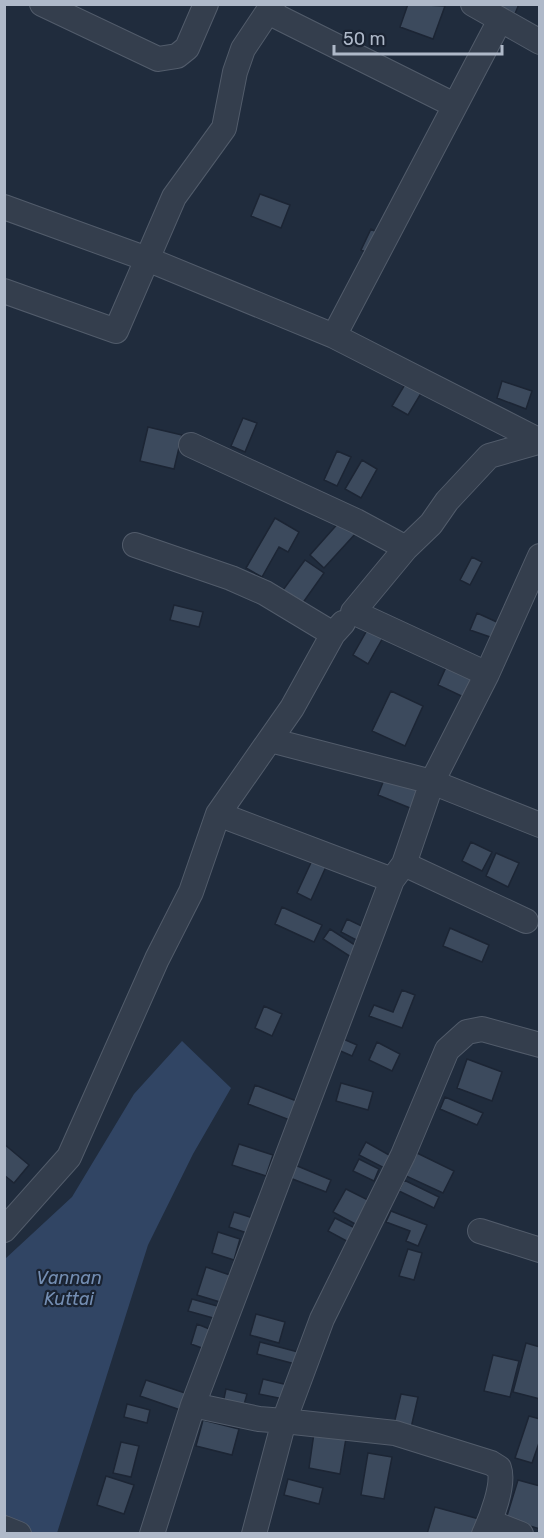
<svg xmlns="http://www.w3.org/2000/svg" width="544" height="1538" font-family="Rubik,sans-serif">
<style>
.water{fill:#314564}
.building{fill:#3c4a5d;stroke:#1c2534;stroke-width:1.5}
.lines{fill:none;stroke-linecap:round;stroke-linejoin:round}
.street-casing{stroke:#525c6b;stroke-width:26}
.street{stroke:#343e4d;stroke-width:24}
.labels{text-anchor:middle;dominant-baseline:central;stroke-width:4.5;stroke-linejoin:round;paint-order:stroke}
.water-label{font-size:18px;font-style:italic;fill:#748eb3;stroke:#1a2332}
</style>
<rect width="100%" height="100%" fill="#202c3d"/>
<path class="water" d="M182,1041L231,1088L193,1154L148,1245L57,1533L5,1534V1259L72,1197L134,1094Z"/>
<path class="building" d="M408,4L445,6L433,39L400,27Z
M492,4H519L514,16Z
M260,194L290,205L281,228L251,216Z
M371,229L382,235L373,255L361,250Z
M410,376L426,385L408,415L392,406Z
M502,381L532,391L526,409L497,398Z
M243,418L257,423L245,452L231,446Z
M148,427L182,435L174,469L140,461Z
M337,451L351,457L337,486L324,480Z
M362,460L377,469L361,498L345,489Z
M275,518L299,532L288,552L279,547L262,577L246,568Z
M341,520L356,533L324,568L310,555Z
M472,557L482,562L470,585L460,580Z
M305,560L324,573L302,604L283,590Z
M174,605L203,612L199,627L170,620Z
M477,613L499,623L493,638L470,630Z
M370,625L385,634L368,664L353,655Z
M447,665L481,680L472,701L438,685Z
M391,691L423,706L405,746L372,731Z
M385,777L422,792L415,810L378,795Z
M471,842L492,852L482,871L462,861Z
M496,853L519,863L508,887L486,876Z
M315,854L329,860L311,900L297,893Z
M282,907L322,925L314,942L275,924Z
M347,919L368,929L362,943L341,932Z
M450,928L489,945L482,962L443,946Z
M330,929L358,947L351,957L323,939Z
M402,990L415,995L402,1028L369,1016L374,1005L393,1012Z
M264,1006L282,1014L272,1036L255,1028Z
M341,1038L357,1045L352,1056L336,1049Z
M377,1042L400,1054L392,1071L369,1060Z
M467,1059L502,1072L492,1101L457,1088Z
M341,1083L373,1092L368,1110L336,1101Z
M255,1085L307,1105L300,1124L248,1104Z
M445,1097L483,1113L477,1125L440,1109Z
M366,1142L398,1160L392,1172L359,1155Z
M4,1144L29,1165L14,1183L4,1175Z
M239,1144L273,1155L266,1176L232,1165Z
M417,1153L454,1171L443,1193L406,1176Z
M359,1159L379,1169L374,1181L353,1171Z
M295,1165L331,1180L326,1192L290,1178Z
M404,1180L439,1197L434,1208L399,1191Z
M346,1189L370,1201L357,1225L333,1212Z
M391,1211L427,1225L418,1246L406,1241L410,1231L386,1222Z
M234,1212L259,1220L253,1235L229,1227Z
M335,1218L361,1231L354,1245L328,1231Z
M218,1232L240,1239L234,1260L212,1253Z
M408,1249L422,1253L414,1280L399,1276Z
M206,1267L230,1275L220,1302L197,1295Z
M192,1299L228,1309L224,1321L188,1311Z
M256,1314L285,1322L279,1343L250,1335Z
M197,1324L217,1332L210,1351L191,1344Z
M260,1342L302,1353L299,1365L257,1354Z
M526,1343L540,1347V1399L513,1392Z
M493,1355L519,1361L510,1397L484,1391Z
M263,1379L292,1386L288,1400L259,1394Z
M146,1380L194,1396L189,1413L140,1396Z
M226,1389L247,1394L242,1412L222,1408Z
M401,1394L418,1397L411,1428L394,1424Z
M127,1404L150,1410L147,1423L124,1417Z
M529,1416L540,1419V1440L532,1463L515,1458Z
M203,1420L239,1429L232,1455L196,1446Z
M314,1433L346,1438L340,1474L309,1468Z
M121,1442L139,1446L131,1477L113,1473Z
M368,1453L392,1457L384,1499L361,1495Z
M106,1476L134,1485L124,1514L97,1505Z
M288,1479L323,1488L319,1504L284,1495Z
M518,1480L540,1486V1529L506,1519Z
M435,1507L479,1519L475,1534H427Z"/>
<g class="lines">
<defs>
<path id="street" d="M42,4L158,59L177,56L187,48L206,4
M473,4L540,42
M268,12L454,105
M4,207L147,259L334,336L540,441
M4,291L116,331L174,197L224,128L235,72L243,49L273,4
M334,336L500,20
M191,445L356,521L406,548
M135,545L231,578L265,593L333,634L343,623
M540,556L487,674L432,782L540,825
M487,674L353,612L406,548L431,524L447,501L489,456L538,442
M218,814L392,880
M404,864L526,921
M4,1230L69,1157L157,959L191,892L218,814L292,708L333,634
M480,1231L540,1250
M490,1522L521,1534
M4,1528L19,1534
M152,1534L193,1405
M254,1534L284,1421L259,1419L193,1405L392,880L404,864L432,782L270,740
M484,1534C491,1519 505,1484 499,1468L491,1463L395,1433L284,1421L322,1319L403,1155L447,1050L467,1032L482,1029L540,1045"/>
</defs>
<use href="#street" class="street-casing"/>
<use href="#street" class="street"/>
</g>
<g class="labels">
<g class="water-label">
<text x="69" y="1278">Vannan<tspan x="69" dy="21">Kuttai</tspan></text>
</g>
</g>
<rect width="544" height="1538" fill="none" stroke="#afb9c9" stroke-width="12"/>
<path d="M334 45v9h168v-9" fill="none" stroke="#afb9c9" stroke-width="3"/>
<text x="343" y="45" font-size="18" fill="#afb9c9" stroke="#1a2332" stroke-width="4.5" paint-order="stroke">50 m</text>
</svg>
